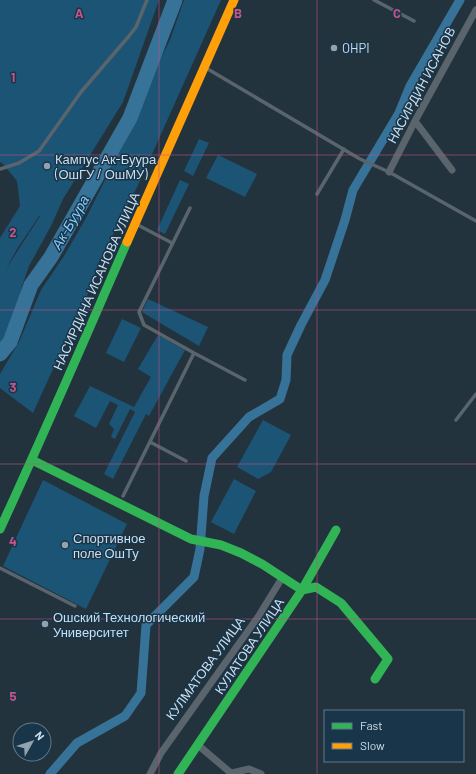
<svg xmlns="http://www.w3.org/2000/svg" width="476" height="774" font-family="Barlow,sans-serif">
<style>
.green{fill:#1c5475;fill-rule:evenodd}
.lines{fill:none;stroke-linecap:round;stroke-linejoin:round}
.canal{stroke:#377298;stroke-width:9}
.river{stroke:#377298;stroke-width:15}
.lane{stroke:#5a646c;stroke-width:3.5}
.street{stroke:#5a646c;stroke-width:7}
.fast{stroke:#30b455;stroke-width:9}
.slow{stroke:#ff9f0a;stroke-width:9}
.grid{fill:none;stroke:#c65386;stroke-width:1;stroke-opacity:0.55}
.poi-dot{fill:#92a2ae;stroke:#183549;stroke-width:1.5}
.labels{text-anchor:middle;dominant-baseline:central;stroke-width:3;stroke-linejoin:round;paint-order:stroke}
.poi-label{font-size:13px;fill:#cedeeb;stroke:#183549;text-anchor:start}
.street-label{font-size:13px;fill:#cedeeb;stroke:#183549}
.water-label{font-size:14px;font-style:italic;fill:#89cefe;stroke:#183549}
.grid-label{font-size:13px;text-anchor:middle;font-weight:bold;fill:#c65386;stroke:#183549;stroke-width:3;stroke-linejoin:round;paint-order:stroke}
</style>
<rect width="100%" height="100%" fill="#23333e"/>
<path class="green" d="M0,0H159L123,102L63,199L51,226L29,266L22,286L11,331L0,347V238L20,206L17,181L3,164L0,162ZM39,216H40L6,269L17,249Z
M184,0H221L140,181L99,262L78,321L53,369L33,413L0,388V374L19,342L41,290L64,256L86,218L107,176L127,132L142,95L170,40Z
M199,139L209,143L193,176L184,171Z
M218,155L257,174L245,197L206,178Z
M180,180L189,184L165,234L157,230Z
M148,299L208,327L199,346L142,312Z
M122,319L141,328L124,362L106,353Z
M158,335L185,350L149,416L146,414L113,479L104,474L135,412L130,409L115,439L111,437L114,429L109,424L118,405L110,401L96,428L74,416L90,386L134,407L151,377L138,369Z
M263,420L291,435L271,472L258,479L237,467Z
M234,479L256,491L234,534L211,522Z
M43,480L127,524L86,609L3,566Z"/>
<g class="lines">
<path class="canal" d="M50,774L77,743L125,716L141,693L146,625L194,577L200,549L204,496L212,458L249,417L280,399L286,380L287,355L301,325L325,280L345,220L353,190L399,113L410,86L460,0"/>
<path class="river" d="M0,354L10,342L31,285L51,257L130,118L175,0"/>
<path class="lane" d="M374,0L414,21
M206,68L360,159L389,172L476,221
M0,169L19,163L39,151L81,92L129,36L136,27L147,0
M317,194L344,149
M190,208L139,312L144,325L194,353L245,380
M136,224L172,243
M456,420L476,394
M150,442L186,461
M123,496L194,353
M0,568L75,606"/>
<path class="street" d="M415,121L452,170
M389,172L415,121L476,10
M198,745L232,774
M232,773L249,769L261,774
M150,774L161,753L258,617L282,578"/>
<path class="fast" d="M32,460L191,539L221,545L241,553L262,564L302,590L316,587L341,603L388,659L375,679
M0,529C44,434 85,338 127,242
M178,774L302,590L336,530"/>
<path class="slow" d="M127,242L234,0"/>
</g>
<path class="grid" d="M159,0V774M317,0V774M0,155H476M0,310H476M0,464H476M0,619H476"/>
<g class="poi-dot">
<circle cx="334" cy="48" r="4"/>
<circle cx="47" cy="166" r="4"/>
<circle cx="65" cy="545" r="4"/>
<circle cx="45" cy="624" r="4"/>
</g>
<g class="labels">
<g class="poi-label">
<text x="342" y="48">OHPI</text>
<text x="55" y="159">Кампус Ак-Буура<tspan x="55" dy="15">(ОшГУ / ОшМУ)</tspan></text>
<text x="73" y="538">Спортивное<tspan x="73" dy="15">поле ОшТу</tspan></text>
<text x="53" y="617">Ошский Технологический<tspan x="53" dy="15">Университет</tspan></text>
</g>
<g class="street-label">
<text transform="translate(421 85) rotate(-62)">НАСИРДИН ИСАНОВ</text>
<text transform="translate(96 281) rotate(-66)">НАСИРДИНА ИСАНОВА УЛИЦА</text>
<text transform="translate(249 646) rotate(-56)">КУЛАТОВА УЛИЦА</text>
<text transform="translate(205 668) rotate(-54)">КУЛМАТОВА УЛИЦА</text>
</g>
<g class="water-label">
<text transform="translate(70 222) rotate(-60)">Ак-Буура</text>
</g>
</g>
<g class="grid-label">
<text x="79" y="18">A</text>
<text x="238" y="18">B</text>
<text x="397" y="18">C</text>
<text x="13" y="82">1</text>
<text x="13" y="237">2</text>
<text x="13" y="392">3</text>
<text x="13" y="546">4</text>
<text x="13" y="701">5</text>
</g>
<rect x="324" y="710" width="140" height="52" fill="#183549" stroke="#61798a"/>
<rect x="332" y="723" width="20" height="6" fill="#30b455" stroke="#61798a"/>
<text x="360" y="730" font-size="12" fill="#cedeeb">Fast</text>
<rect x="332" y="743" width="20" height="6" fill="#ff9f0a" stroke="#61798a"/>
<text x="360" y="750" font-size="12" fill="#cedeeb">Slow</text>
<g transform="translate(32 742) rotate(51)"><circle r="19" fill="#183549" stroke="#61798a"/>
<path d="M0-3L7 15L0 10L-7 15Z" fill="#92a2ae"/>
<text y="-6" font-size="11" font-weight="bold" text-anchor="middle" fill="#cedeeb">N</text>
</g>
</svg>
